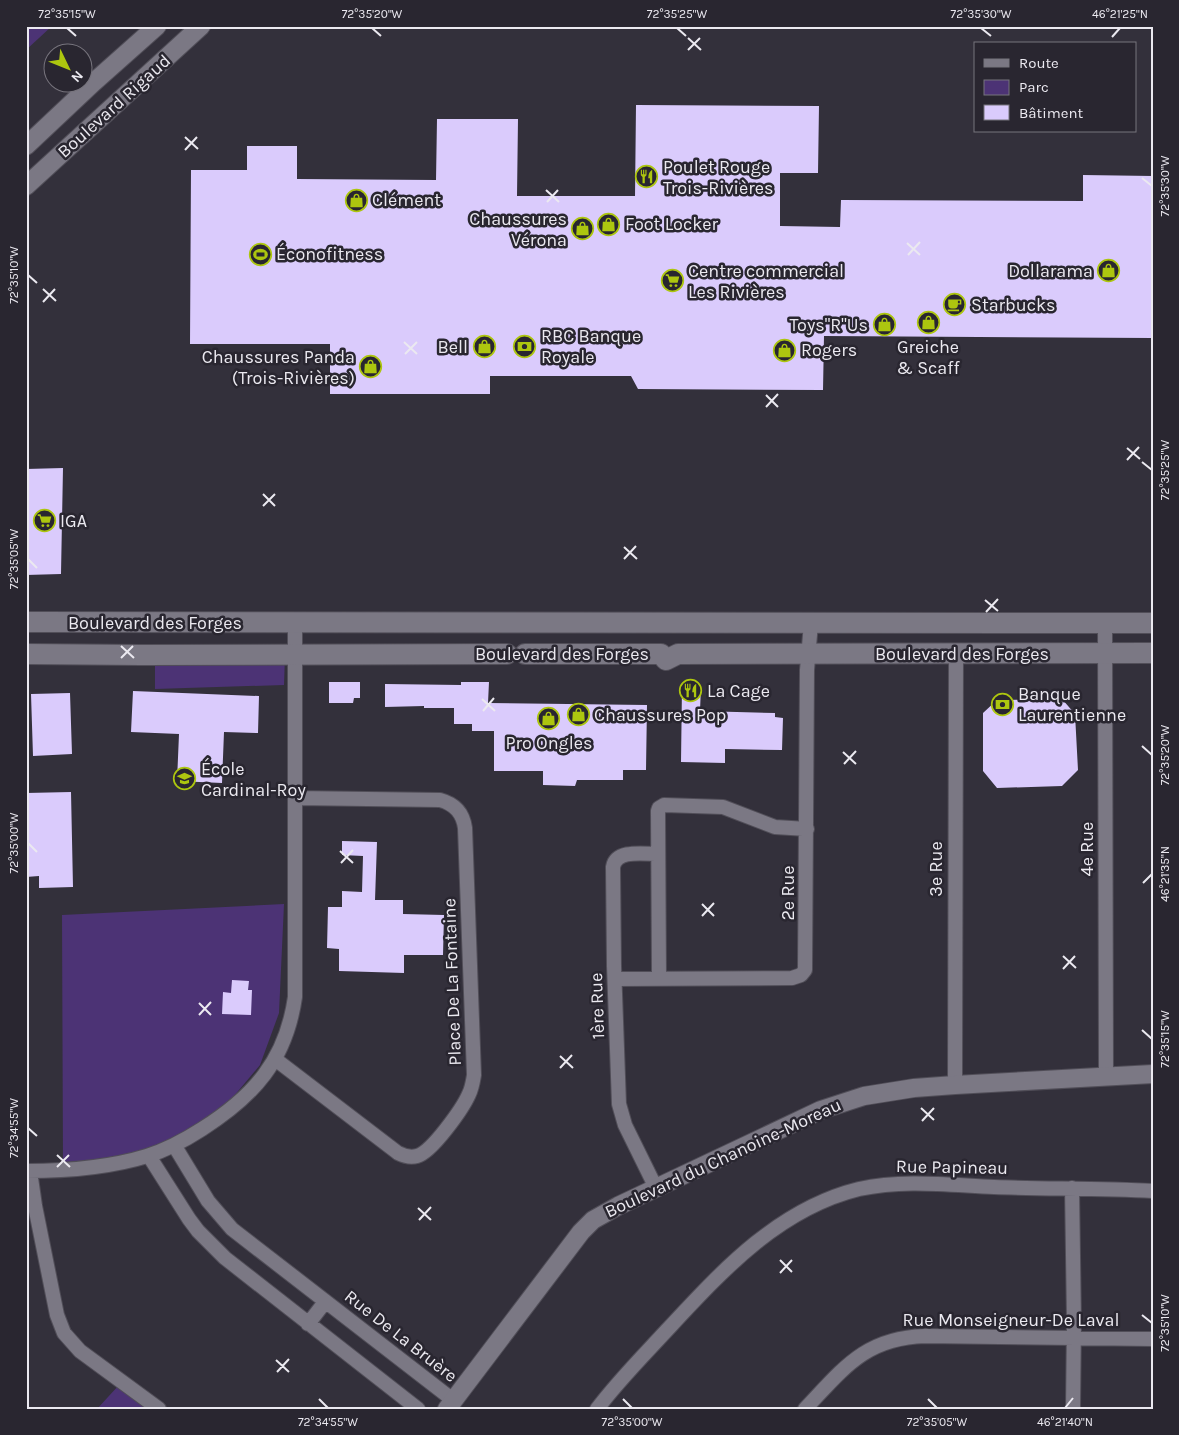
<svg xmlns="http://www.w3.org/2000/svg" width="1179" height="1435" font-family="Karla,sans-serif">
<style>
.green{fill:#4c3375}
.building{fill:#dacbfc}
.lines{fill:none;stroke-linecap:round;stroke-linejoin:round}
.minor-casing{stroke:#514e58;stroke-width:16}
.tertiary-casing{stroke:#514e58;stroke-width:20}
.secondary-casing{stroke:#514e58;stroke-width:22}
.minor{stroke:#7b7884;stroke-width:14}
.tertiary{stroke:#7b7884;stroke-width:18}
.secondary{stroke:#7b7884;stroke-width:20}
.ticks{fill:none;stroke:#ebe9f0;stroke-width:2}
.labels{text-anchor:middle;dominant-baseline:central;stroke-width:5;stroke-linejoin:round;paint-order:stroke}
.street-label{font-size:18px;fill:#ebe9f0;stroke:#292630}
.poi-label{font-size:18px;fill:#ebe9f0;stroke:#292630;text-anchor:start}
.neatline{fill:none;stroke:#ebe9f0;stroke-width:2}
.ticks-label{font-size:12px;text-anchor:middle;fill:#ebe9f0}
</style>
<rect width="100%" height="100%" fill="#33303b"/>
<path class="green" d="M26,26H52L26,50Z
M155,655H285L284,685L155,689Z
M284,904L279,1013L260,1065L229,1102L165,1151L63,1166L62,915Z
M119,1385L148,1409H97Z"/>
<path class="building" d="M636,105L819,106L818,173H780V226L840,227L841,200L1083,201V175L1153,176V338L824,336L823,390L638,389L631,376H490V394H330V344H190L191,170H247V146H297V179L436,180L437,119H518L517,196H635Z
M63,468L61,574L26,575V469Z
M329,682H360V698H354L353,703H329Z
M461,682H489L488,703L647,705L646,770H623V780H577L575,786L543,785V771H494V731H472V724H454V708H424V706L385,707V684L461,685Z
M682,686H701L700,711L775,713V717L783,718L782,750L725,749V763L681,762Z
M133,691L259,696L258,733L224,732L222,783L177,781L179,734L131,732Z
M70,693L72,754L33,756L31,694Z
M1062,699L1075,714L1078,770L1062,786L997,788L983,771V713L997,700Z
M71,792L73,887L39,888V876L26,877V793Z
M342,841L377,842L375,900H403V914L444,915L443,955H404V973L339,971V949L327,948L328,907H342V891L362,892L363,856L342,855Z
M232,980L249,981L248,990H252L251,1015L222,1014L223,992L231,993Z"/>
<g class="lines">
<defs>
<path id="minor" d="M1105,623L1106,1076
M659,978L658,811L659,808L664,805L723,807L775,827L807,829
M615,979L792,978L801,975L805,970L807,670L811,623
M275,1059L398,1153C404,1156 410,1158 417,1156C432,1152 463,1108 469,1094C472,1088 473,1081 474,1075L465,828C463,813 455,804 440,800L295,798
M955,1085L956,653
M174,1145L208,1201L232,1229L453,1400
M149,1156L189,1219L198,1231L225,1258L418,1409
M26,1171C67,1171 108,1168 147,1156C166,1150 185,1140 202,1129C254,1096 286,1060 295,997V623
M30,1171L35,1206L57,1315L64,1333L80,1351L159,1409
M656,1188L625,1125L619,1104L614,966L613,867C616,849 644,854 658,854
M1072,1188L1074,1322L1073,1409
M308,1324L325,1302
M597,1409C618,1381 643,1356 667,1330C722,1271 778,1209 859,1189C904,1179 949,1185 994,1187C1047,1189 1100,1188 1153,1191
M805,1409C844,1368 865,1338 925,1336L1153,1339"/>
<path id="tertiary" d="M26,146L94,82L157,26
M26,186L201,26
M447,1409L581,1232L593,1220L618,1206L821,1110L864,1096L914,1088L955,1085L1153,1074"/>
<path id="secondary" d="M26,622L1153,623
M26,654L141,655L507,654
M525,654H661L666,660L678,654L1153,653"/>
</defs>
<use href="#minor" class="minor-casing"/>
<use href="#tertiary" class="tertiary-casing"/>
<use href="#secondary" class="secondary-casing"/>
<use href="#minor" class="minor"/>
<use href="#tertiary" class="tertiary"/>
<use href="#secondary" class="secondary"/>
</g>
<path class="ticks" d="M67,28L76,36M372,28L381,36M677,28L686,36M981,28L991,36M1112,37L1120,28M688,38L701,50M688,50L700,38M185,137L198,149M185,150L197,137M1142,178L1152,186M546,190L559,202M547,202L558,190M907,243L920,255M908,255L920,242M28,275L37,283M43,289L56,301M43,302L55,289M404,342L417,354M405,354L417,342M766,395L778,407M766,407L778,394M1127,448L1140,459M1127,460L1139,447M1142,462L1152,470M263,494L275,506M263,506L275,494M624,547L637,559M28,559L37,568M624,559L636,546M985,600L998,611M986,612L998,599M121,646L134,658M121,658L133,646M482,699L495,711M483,711L494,698M1142,746L1152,755M843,752L856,764M844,764L856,751M28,843L37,852M340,851L353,863M341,863L353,850M1143,883L1152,874M702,904L714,916M702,916L714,903M1063,956L1076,968M1063,969L1075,956M199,1003L211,1015M199,1015L211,1002M1142,1030L1152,1039M560,1056L573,1068M560,1068L572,1055M921,1108L934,1120M922,1121L934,1108M28,1128L37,1136M57,1155L70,1167M57,1167L69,1155M418,1208L431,1220M419,1220L431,1207M780,1260L792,1272M780,1273L792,1260M1142,1315L1152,1323M276,1360L289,1372M277,1372L289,1359M319,1399L328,1408M623,1399L632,1408M928,1399L937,1408M1065,1408L1073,1398"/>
<defs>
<symbol id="restaurant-ring" viewBox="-11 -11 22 22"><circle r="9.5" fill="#292630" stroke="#adc60f" stroke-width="1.5"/><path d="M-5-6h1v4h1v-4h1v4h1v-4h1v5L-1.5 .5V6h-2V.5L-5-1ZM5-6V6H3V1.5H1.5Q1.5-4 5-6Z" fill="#adc60f"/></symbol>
<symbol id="shop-ring" viewBox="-11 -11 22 22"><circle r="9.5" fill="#292630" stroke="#adc60f" stroke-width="1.5"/><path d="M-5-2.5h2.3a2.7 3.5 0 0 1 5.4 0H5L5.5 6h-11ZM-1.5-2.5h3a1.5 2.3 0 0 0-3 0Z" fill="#adc60f"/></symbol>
<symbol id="stadium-ring" viewBox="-11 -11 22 22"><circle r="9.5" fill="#292630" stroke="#adc60f" stroke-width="1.5"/><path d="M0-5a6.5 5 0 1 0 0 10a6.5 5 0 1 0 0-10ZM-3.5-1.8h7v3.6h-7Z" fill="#adc60f"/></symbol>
<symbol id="supermarket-ring" viewBox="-11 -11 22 22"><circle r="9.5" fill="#292630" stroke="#adc60f" stroke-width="1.5"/><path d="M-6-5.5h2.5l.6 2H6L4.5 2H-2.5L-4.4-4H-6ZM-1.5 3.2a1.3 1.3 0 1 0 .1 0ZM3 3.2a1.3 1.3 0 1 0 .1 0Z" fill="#adc60f"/></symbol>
<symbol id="cafe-ring" viewBox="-11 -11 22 22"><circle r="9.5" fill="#292630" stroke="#adc60f" stroke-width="1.5"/><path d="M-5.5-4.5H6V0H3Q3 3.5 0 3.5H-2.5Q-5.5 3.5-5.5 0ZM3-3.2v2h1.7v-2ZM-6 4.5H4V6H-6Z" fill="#adc60f"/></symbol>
<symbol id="bank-ring" viewBox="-11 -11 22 22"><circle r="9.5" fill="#292630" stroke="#adc60f" stroke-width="1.5"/><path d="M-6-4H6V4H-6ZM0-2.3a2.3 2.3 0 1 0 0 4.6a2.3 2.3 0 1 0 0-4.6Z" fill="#adc60f"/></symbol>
<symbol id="school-ring" viewBox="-11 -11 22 22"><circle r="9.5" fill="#292630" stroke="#adc60f" stroke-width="1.5"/><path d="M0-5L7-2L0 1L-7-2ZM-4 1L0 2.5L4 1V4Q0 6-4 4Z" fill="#adc60f"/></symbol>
</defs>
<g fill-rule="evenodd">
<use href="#restaurant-ring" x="634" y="164" width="25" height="25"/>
<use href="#shop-ring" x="344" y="188" width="25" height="25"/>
<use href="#shop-ring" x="596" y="212" width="25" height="25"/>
<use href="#shop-ring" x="570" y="216" width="25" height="25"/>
<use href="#stadium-ring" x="248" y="242" width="25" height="25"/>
<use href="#shop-ring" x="1096" y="258" width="25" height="25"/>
<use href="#supermarket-ring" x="660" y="268" width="25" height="25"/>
<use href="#cafe-ring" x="942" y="292" width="25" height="25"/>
<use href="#shop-ring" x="916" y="310" width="25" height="25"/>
<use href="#shop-ring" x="872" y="312" width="25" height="25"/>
<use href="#bank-ring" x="512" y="334" width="25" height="25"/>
<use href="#shop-ring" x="472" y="334" width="25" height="25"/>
<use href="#shop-ring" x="772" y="338" width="25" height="25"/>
<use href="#shop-ring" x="358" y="354" width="25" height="25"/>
<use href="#supermarket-ring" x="32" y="508" width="25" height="25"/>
<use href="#restaurant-ring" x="678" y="678" width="25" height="25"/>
<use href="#bank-ring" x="990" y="692" width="25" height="25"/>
<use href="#shop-ring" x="566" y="702" width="25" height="25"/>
<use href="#shop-ring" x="536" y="706" width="25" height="25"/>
<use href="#school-ring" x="172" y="766" width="25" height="25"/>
</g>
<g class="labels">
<g class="street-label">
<text transform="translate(114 106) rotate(-42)">Boulevard Rigaud</text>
<text x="155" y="623">Boulevard des Forges</text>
<text x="562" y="654">Boulevard des Forges</text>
<text x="962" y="654">Boulevard des Forges</text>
<text transform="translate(1087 849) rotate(-90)">4e Rue</text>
<text transform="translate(936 869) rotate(-90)">3e Rue</text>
<text transform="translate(788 893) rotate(-90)">2e Rue</text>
<text transform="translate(452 982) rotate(-92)">Place De La Fontaine</text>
<text transform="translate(597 1006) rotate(-92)">1ère Rue</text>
<text transform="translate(723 1158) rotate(-25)">Boulevard du Chanoine-Moreau</text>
<text transform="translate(952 1167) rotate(1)">Rue Papineau</text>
<text x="1011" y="1320">Rue Monseigneur-De Laval</text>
<text transform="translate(401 1336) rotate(38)">Rue De La Bruère</text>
</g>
<g class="poi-label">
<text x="663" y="167">Poulet Rouge<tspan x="663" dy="21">Trois-Rivières</tspan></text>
<text x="372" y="200">Clément</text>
<text x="567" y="219" text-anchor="end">Chaussures<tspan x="567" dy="21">Vérona</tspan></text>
<text x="625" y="224">Foot Locker</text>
<text x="276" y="254">Éconofitness</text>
<text x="688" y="271">Centre commercial<tspan x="688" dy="21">Les Rivières</tspan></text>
<text x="1093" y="271" text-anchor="end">Dollarama</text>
<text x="971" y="305">Starbucks</text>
<text x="868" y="325" text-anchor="end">Toys"R"Us</text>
<text x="541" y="336">RBC Banque<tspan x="541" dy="21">Royale</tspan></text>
<text x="468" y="347" text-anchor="end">Bell</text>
<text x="928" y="347" text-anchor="middle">Greiche<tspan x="928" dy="21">&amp; Scaff</tspan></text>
<text x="801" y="350">Rogers</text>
<text x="355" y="357" text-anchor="end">Chaussures Panda<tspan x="355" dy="21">(Trois-Rivières)</tspan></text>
<text x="60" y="521">IGA</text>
<text x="707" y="691">La Cage</text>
<text x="1018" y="694">Banque<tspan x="1018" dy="21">Laurentienne</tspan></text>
<text x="594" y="715">Chaussures Pop</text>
<text x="549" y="743" text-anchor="middle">Pro Ongles</text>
<text x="201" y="769">École<tspan x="201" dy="21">Cardinal-Roy</tspan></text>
</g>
</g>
<rect width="1179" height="1435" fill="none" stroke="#292630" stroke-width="55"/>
<rect x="974" y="42" width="162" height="90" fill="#292630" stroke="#77747d"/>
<rect x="984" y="59" width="25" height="8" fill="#7b7884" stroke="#77747d"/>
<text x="1019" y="68" font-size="15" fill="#ebe9f0">Route</text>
<rect x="984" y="80" width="25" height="15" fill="#4c3375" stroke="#77747d"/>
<text x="1019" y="92" font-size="15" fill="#ebe9f0">Parc</text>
<rect x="984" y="105" width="25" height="15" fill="#dacbfc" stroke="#77747d"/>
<text x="1019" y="118" font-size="15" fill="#ebe9f0">Bâtiment</text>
<g transform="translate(68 68) rotate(133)"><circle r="24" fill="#292630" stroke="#77747d"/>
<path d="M0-4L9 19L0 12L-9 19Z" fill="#adc60f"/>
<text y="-8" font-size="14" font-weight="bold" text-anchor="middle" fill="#ebe9f0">N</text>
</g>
<rect x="28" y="28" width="1124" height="1380" class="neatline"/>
<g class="ticks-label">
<text x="67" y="18">72°35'15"W</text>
<text x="372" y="18">72°35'20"W</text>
<text x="677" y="18">72°35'25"W</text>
<text x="981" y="18">72°35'30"W</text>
<text x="1120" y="18">46°21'25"N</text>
<text transform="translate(1165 186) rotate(-90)" y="4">72°35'30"W</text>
<text transform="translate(14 275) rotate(-90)" y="4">72°35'10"W</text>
<text transform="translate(1165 470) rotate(-90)" y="4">72°35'25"W</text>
<text transform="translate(14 559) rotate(-90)" y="4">72°35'05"W</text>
<text transform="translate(1165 755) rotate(-90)" y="4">72°35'20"W</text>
<text transform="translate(14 843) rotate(-90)" y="4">72°35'00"W</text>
<text transform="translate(1165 874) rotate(-90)" y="4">46°21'35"N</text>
<text transform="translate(1165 1039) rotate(-90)" y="4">72°35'15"W</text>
<text transform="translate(14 1128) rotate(-90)" y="4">72°34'55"W</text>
<text transform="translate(1165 1323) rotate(-90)" y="4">72°35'10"W</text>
<text x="328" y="1426">72°34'55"W</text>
<text x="632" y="1426">72°35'00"W</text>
<text x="937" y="1426">72°35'05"W</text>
<text x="1065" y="1426">46°21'40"N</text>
</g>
</svg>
